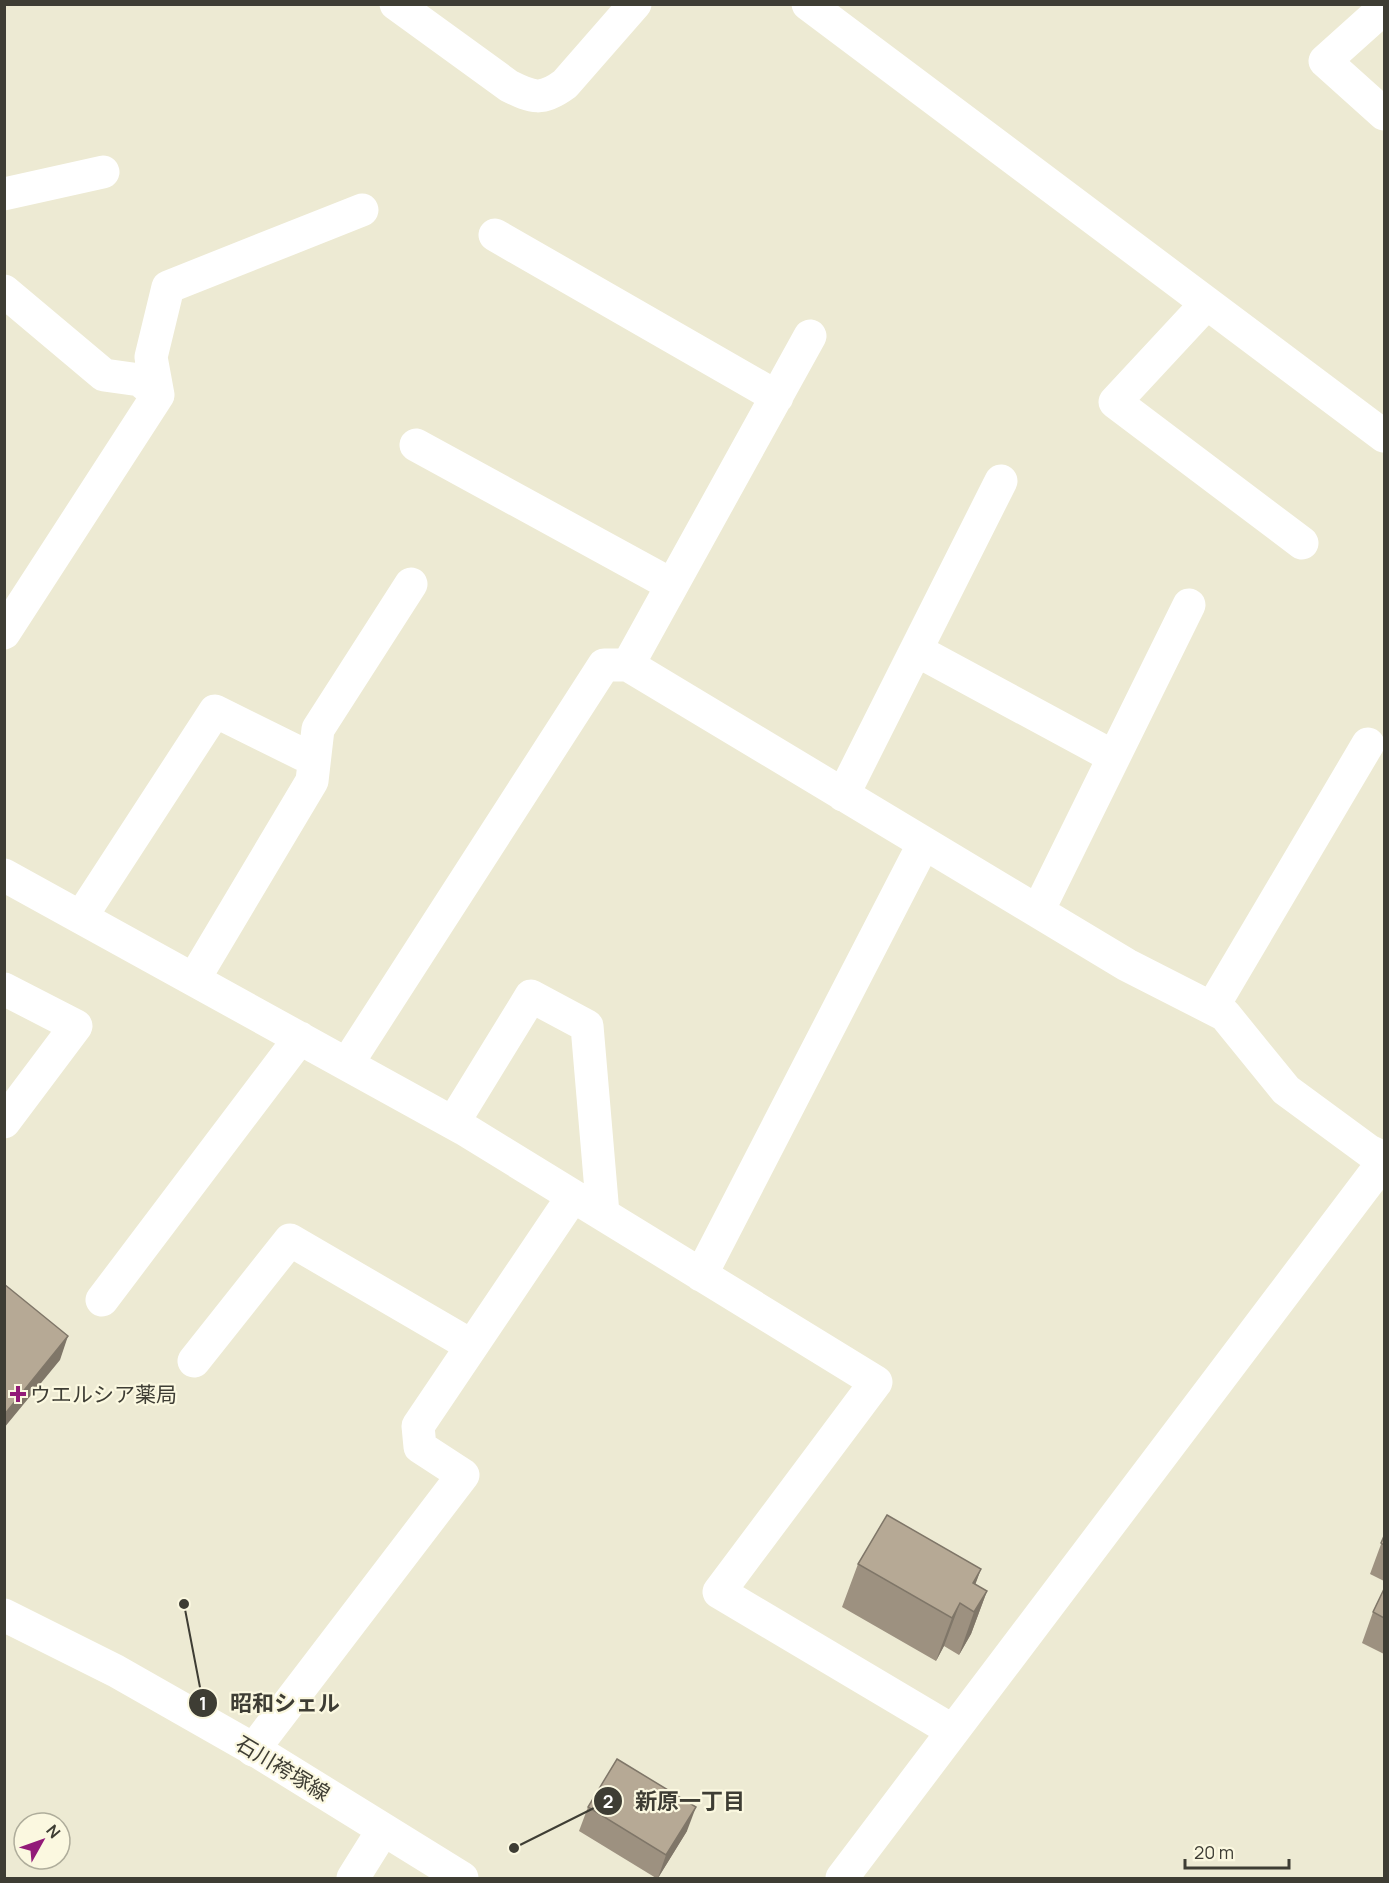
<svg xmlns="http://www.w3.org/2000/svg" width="1389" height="1883" font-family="Manrope,'Noto Sans JP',sans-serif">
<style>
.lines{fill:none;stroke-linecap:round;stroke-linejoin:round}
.minor{stroke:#fff;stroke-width:33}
.major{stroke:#fff;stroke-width:33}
.wall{fill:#9d9180}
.shaded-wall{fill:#7f7668}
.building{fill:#b6a995;stroke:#7f7668;stroke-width:1.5}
.poi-dot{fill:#921a78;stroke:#fbf8e0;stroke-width:2}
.labels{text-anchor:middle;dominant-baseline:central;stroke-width:4.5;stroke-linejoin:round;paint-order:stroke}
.poi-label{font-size:21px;fill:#3e3d34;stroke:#fbf8e0;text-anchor:start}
.street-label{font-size:21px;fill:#3e3d34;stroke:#fbf8e0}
.leader{fill:none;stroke:#3e3d34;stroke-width:2}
.callout-dot{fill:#3e3d34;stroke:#fbf8e0;stroke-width:2}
.mark-label{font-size:18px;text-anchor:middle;font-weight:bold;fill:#fff}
.callout-label{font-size:22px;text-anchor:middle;font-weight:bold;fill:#3e3d34;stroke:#fbf8e0;stroke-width:4.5;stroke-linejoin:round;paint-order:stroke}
</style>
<rect width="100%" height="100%" fill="#edead3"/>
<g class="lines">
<path class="minor" d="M396,4L509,86C533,98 542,101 565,84L635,4
M808,4L1384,436
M1384,8L1325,61L1384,114
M4,194L103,172
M495,235L777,397
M4,291L104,375L140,380L158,395
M1207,303L1115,402L1302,543
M416,445L672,585
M4,633L158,395L151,357L168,287L362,210
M916,650L1114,757
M628,665L810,336
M843,795L1001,481
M4,875L464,1129L876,1382L719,1592L953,1731
M1038,911L1189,605
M81,917L215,711L314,760
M194,979L312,781L318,729L411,584
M4,989L76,1026L4,1122
M1212,1008L1368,744
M347,1064L604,665H628L1127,965L1225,1015L1286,1090L1369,1151L1384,1158
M453,1123L531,996L587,1026L603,1214
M701,1275L924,843
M102,1300L300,1038
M194,1361L290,1240L472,1346
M253,1750L463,1475L420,1447L418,1426L573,1196
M353,1878L383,1830
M842,1878L1384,1161"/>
<path class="major" d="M4,1615L116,1671L260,1753L462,1878"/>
</g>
<path class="wall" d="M1384,1536V1581L1370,1574Z
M858,1564L981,1569L975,1584L987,1591L971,1634L959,1655L944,1646L936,1661L842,1607Z
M1384,1589V1654L1362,1643L1373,1612Z
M588,1807L687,1831L658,1878H656L579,1831Z"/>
<path class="shaded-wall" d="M68,1336L60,1360L4,1428V1415Z
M981,1569L967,1607L973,1583Z
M987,1591L971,1634L959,1655L974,1612Z
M960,1603L944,1646L936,1661L952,1618Z
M696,1807L687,1831L658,1878L666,1855Z"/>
<path class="building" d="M4,1284L68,1336L4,1415Z
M887,1515L981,1569L973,1583L987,1591L974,1612L960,1603L952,1618L858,1564Z
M1384,1536V1545L1381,1543Z
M1384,1589V1618L1373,1612Z
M617,1759L696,1807L666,1855L588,1807Z"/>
<path class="poi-dot" d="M15 1385h6v6h6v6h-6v6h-6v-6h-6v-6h6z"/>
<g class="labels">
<g class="poi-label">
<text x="30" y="1394">ウエルシア薬局</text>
</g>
<g class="street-label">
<text transform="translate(283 1768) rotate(31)">石川袴塚線</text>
</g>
</g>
<path class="leader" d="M184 1604L203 1703M514 1848L608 1801"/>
<g class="callout-dot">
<circle cx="184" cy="1604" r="6"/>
<circle cx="514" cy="1848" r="6"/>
<circle cx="203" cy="1703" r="15"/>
<circle cx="608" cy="1801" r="15"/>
</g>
<g class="mark-label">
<text x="203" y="1710">1</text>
<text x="608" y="1808">2</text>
</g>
<g class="callout-label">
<text x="285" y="1711">昭和シェル</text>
<text x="690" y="1809">新原一丁目</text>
</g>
<rect width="1389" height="1883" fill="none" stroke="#3e3d34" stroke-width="12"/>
<g transform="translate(42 1841) rotate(50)"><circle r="28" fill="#fbf8e0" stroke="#afad9b" stroke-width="1.5"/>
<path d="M0-4.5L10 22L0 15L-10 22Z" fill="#921a78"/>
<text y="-9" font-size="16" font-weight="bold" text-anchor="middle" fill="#3e3d34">N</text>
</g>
<path d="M1185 1859v9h104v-9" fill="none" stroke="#3e3d34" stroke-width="3"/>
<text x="1194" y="1859" font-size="18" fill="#3e3d34" stroke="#fbf8e0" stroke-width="4.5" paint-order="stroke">20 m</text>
</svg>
